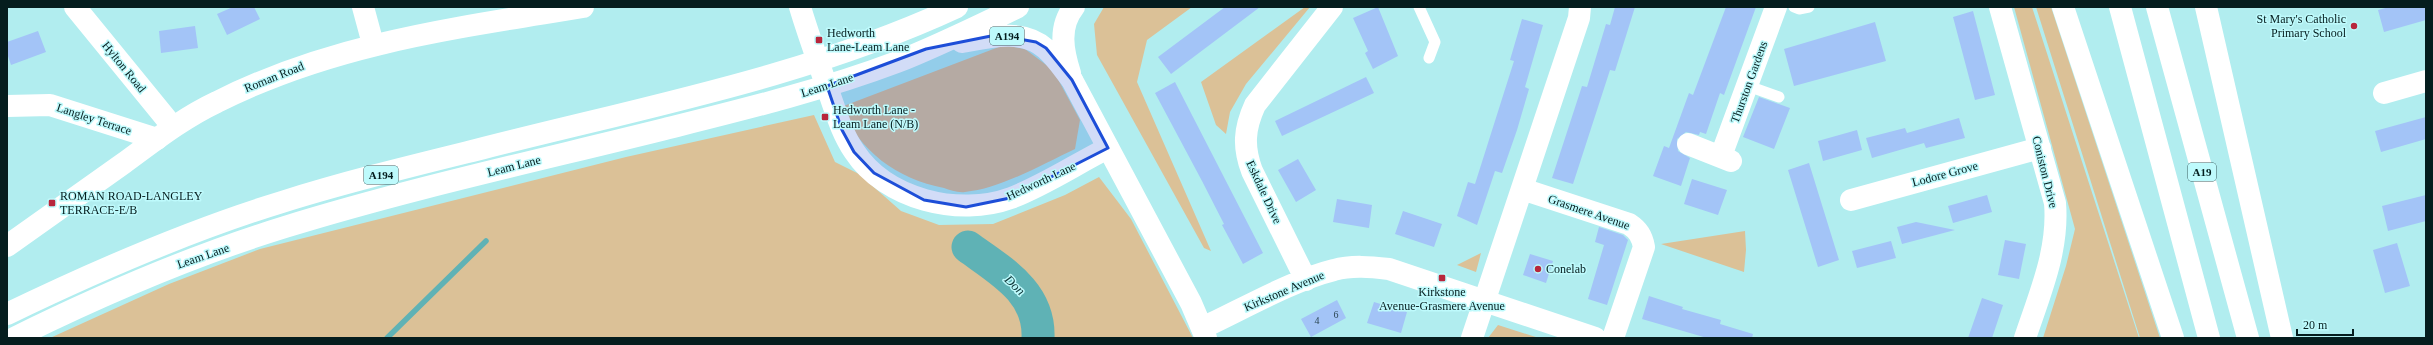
<svg xmlns="http://www.w3.org/2000/svg" width="2433" height="345" font-family="Georgia,serif">
<style>
.green{fill:#dbc197}
.lines{fill:none;stroke-linecap:round;stroke-linejoin:round}
.stream{stroke:#5fb2b5;stroke-width:5.5}
.river{stroke:#5fb2b5;stroke-width:33}
.building{fill:#a3c4f7}
.lane{stroke:#fff;stroke-width:11}
.street{stroke:#fff;stroke-width:22}
.secondary{stroke:#fff;stroke-width:22}
.highway{stroke:#fff;stroke-width:22}
.marked{fill:#1d4ed8;fill-opacity:0.2;stroke:#1d4ed8;stroke-width:3;stroke-linejoin:round}
.poi-dot{fill:#b8263c;stroke:#befafc;stroke-width:1.5}
.labels{text-anchor:middle;dominant-baseline:central;stroke-width:3;stroke-linejoin:round;paint-order:stroke}
.number-label{font-size:10px;fill:#2c4754}
.shield{fill:#befafc;stroke:#3c5f61;stroke-width:1}
.shield-label{font-size:11px;font-weight:bold;fill:#051d1e}
.poi-label{font-size:12px;fill:#051d1e;stroke:#befafc;text-anchor:start}
.street-label{font-size:12px;fill:#051d1e;stroke:#befafc}
.water-label{font-size:13px;font-style:italic;fill:#11393b;stroke:#befafc}
</style>
<rect width="100%" height="100%" fill="#b1edef"/>
<path class="green" d="M1104,7H1192L1147,40L1137,82L1211,251L1204,248L1097,55L1094,24Z
M1305,7H1310L1246,84L1230,112L1226,134L1216,125L1201,82Z
M2014,7H2032L2139,338H2043L2066,266L2075,229Z
M2036,7H2051L2160,338H2140Z
M1004,45L1025,49L1053,70L1080,120L1075,149C1043,164 1000,189 965,192C958,193 950,190 944,188C897,179 859,151 841,107Z
M814,115L835,162L859,174L901,211L939,225L993,224L1065,195L1099,177L1131,219L1193,338H50L169,284L260,249L626,157Z
M1745,231L1746,250L1744,272L1661,244Z
M1481,253L1476,272L1457,265Z
M1498,325L1539,338H1488Z"/>
<g class="lines">
<path class="stream" d="M387,338L486,241"/>
<path class="river" d="M968,247C1001,271 1040,292 1038,338"/>
</g>
<path class="building" d="M233,7H254L260,19L227,35L217,14Z
M1225,7H1260L1171,74L1158,57Z
M1378,7L1398,56L1373,69L1365,53L1368,51L1353,18Z
M1615,7H1635L1615,71L1610,70L1573,184L1552,178L1582,86L1587,87L1606,24L1610,25Z
M1726,7H1756L1724,95L1720,93L1706,134L1700,132L1699,135L1686,132L1677,139L1678,151L1690,158L1681,186L1653,176L1664,146L1669,148L1689,93L1693,95Z
M2389,7H2426V20L2384,32L2378,10Z
M1973,11L1995,95L1975,100L1953,17Z
M1522,19L1543,25L1525,87L1529,89L1517,130L1502,173L1495,171L1477,225L1457,216L1468,182L1475,184L1514,61L1510,60Z
M1875,22L1886,61L1794,86L1784,49Z
M195,26L198,48L161,53L159,31Z
M38,31L46,52L11,65L7,53V42Z
M1366,77L1374,93L1282,136L1275,121Z
M1175,82L1263,253L1243,264L1222,225L1224,224L1202,181L1155,93Z
M1759,97L1790,108L1774,149L1743,137Z
M2426,117V139L2381,152L2375,131Z
M1959,118L1965,138L1926,148L1924,143L1872,158L1866,138L1905,128L1907,133Z
M1857,130L1862,150L1823,161L1818,141Z
M1298,159L1316,190L1296,202L1278,170Z
M1809,163L1839,260L1818,267L1788,170Z
M1692,179L1727,190L1718,215L1684,204Z
M1987,195L1992,212L1953,223L1948,206Z
M2426,195V221L2388,231L2382,206Z
M1337,199L1372,205L1369,228L1333,222Z
M1403,211L1442,224L1434,247L1395,234Z
M1916,222L1955,230L1902,244L1897,227Z
M1599,227L1623,235L1628,240L1607,305L1588,299L1604,245L1595,242Z
M2005,240L2026,244L2019,279L1998,275Z
M1891,241L1896,258L1857,268L1852,251Z
M2397,243L2410,286L2385,293L2373,250Z
M1530,254L1553,261L1546,283L1523,275Z
M1649,296L1683,307L1682,309L1721,320L1720,324L1753,334L1752,338H1707L1642,319Z
M1982,298L2003,305L1992,338H1968Z
M1337,300L1346,318L1311,337L1301,319Z
M1374,302L1407,312L1401,333L1367,323Z"/>
<g class="lines">
<path class="lane" d="M1419,7L1435,42L1429,58
M1794,7L1799,9L1809,7
M1748,86L1779,97"/>
<path class="street" d="M75,7L173,127
M800,7C808,34 818,61 827,87C835,109 841,132 854,151C886,200 959,217 1011,198C1045,185 1076,164 1108,148
M2000,7L2055,203C2059,250 2040,293 2025,338
M2384,93L2426,81
M7,106L50,105L157,139
M1688,144L1731,161
M1721,156L1776,7
M1522,189L1629,224C1638,230 1642,236 1644,247L1613,338
M1851,200L2040,148
M1306,280L1252,171C1243,147 1244,129 1255,105L1332,7
M1202,328C1241,310 1293,280 1334,270C1352,265 1371,267 1389,269L1595,338
M1472,338L1579,18L1580,7"/>
<path class="secondary" d="M363,7L373,44
M1072,80L1191,303L1206,338
M7,246C46,218 85,191 124,163C154,141 183,118 217,102C334,43 456,28 583,7"/>
<path class="highway" d="M2063,7L2173,338
M2120,7L2209,338
M2157,7L2248,338
M2206,7L2282,338
M962,42C989,37 1023,28 1046,49C1056,58 1064,70 1072,80
M1070,73C1063,51 1058,27 1074,7
M7,314C96,271 187,231 282,202C345,182 411,166 476,150C639,108 804,78 957,7
M14,338C101,295 191,256 285,227C408,189 536,161 661,130C741,110 820,91 897,62C938,46 978,26 1018,7"/>
</g>
<path class="marked" d="M996,35L1036,42L1046,48L1072,80L1108,148L1010,198L966,207L924,200L874,173L854,152L842,130L827,86L926,49Z"/>
<g class="poi-dot">
<circle cx="2354" cy="26" r="4"/>
<rect x="815" y="36" width="8" height="8" rx="2"/>
<rect x="821" y="113" width="8" height="8" rx="2"/>
<rect x="48" y="199" width="8" height="8" rx="2"/>
<circle cx="1538" cy="269" r="4"/>
<rect x="1438" y="274" width="8" height="8" rx="2"/>
</g>
<g class="labels">
<g class="number-label">
<text x="1336" y="314">6</text>
<text x="1317" y="320">4</text>
</g>
<g class="shield">
<rect x="990" y="27" width="34" height="18" rx="3"/>
<rect x="2188" y="163" width="28" height="18" rx="3"/>
<rect x="364" y="166" width="34" height="18" rx="3"/>
</g>
<g class="shield-label">
<text x="1007" y="36">A194</text>
<text x="2202" y="172">A19</text>
<text x="381" y="175">A194</text>
</g>
<g class="poi-label">
<text x="2346" y="19" text-anchor="end">St Mary's Catholic<tspan x="2346" dy="14">Primary School</tspan></text>
<text x="827" y="33">Hedworth<tspan x="827" dy="14">Lane-Leam Lane</tspan></text>
<text x="833" y="110">Hedworth Lane -<tspan x="833" dy="14">Leam Lane (N/B)</tspan></text>
<text x="60" y="196">ROMAN ROAD-LANGLEY<tspan x="60" dy="14">TERRACE-E/B</tspan></text>
<text x="1546" y="269">Conelab</text>
<text x="1442" y="292" text-anchor="middle">Kirkstone<tspan x="1442" dy="14">Avenue-Grasmere Avenue</tspan></text>
</g>
<g class="street-label">
<text transform="translate(124 67) rotate(51)">Hylton Road</text>
<text transform="translate(274 77) rotate(-22)">Roman Road</text>
<text transform="translate(1749 82) rotate(-70)">Thurston Gardens</text>
<text transform="translate(827 85) rotate(-18)">Leam Lane</text>
<text transform="translate(94 119) rotate(18)">Langley Terrace</text>
<text transform="translate(514 166) rotate(-14)">Leam Lane</text>
<text transform="translate(2045 172) rotate(76)">Coniston Drive</text>
<text transform="translate(1945 174) rotate(-15)">Lodore Grove</text>
<text transform="translate(1041 181) rotate(-25)">Hedworth Lane</text>
<text transform="translate(1264 192) rotate(65)">Eskdale Drive</text>
<text transform="translate(1589 212) rotate(19)">Grasmere Avenue</text>
<text transform="translate(203 256) rotate(-19)">Leam Lane</text>
<text transform="translate(1284 291) rotate(-23)">Kirkstone Avenue</text>
</g>
<g class="water-label">
<text transform="translate(1015 285) rotate(44)">Don</text>
</g>
</g>
<rect width="2433" height="345" fill="none" stroke="#051d1e" stroke-width="16"/>
<path d="M2297 329v6h56v-6" fill="none" stroke="#051d1e" stroke-width="2"/>
<text x="2303" y="329" font-size="12" fill="#051d1e" stroke="#befafc" stroke-width="3" paint-order="stroke">20 m</text>
</svg>
